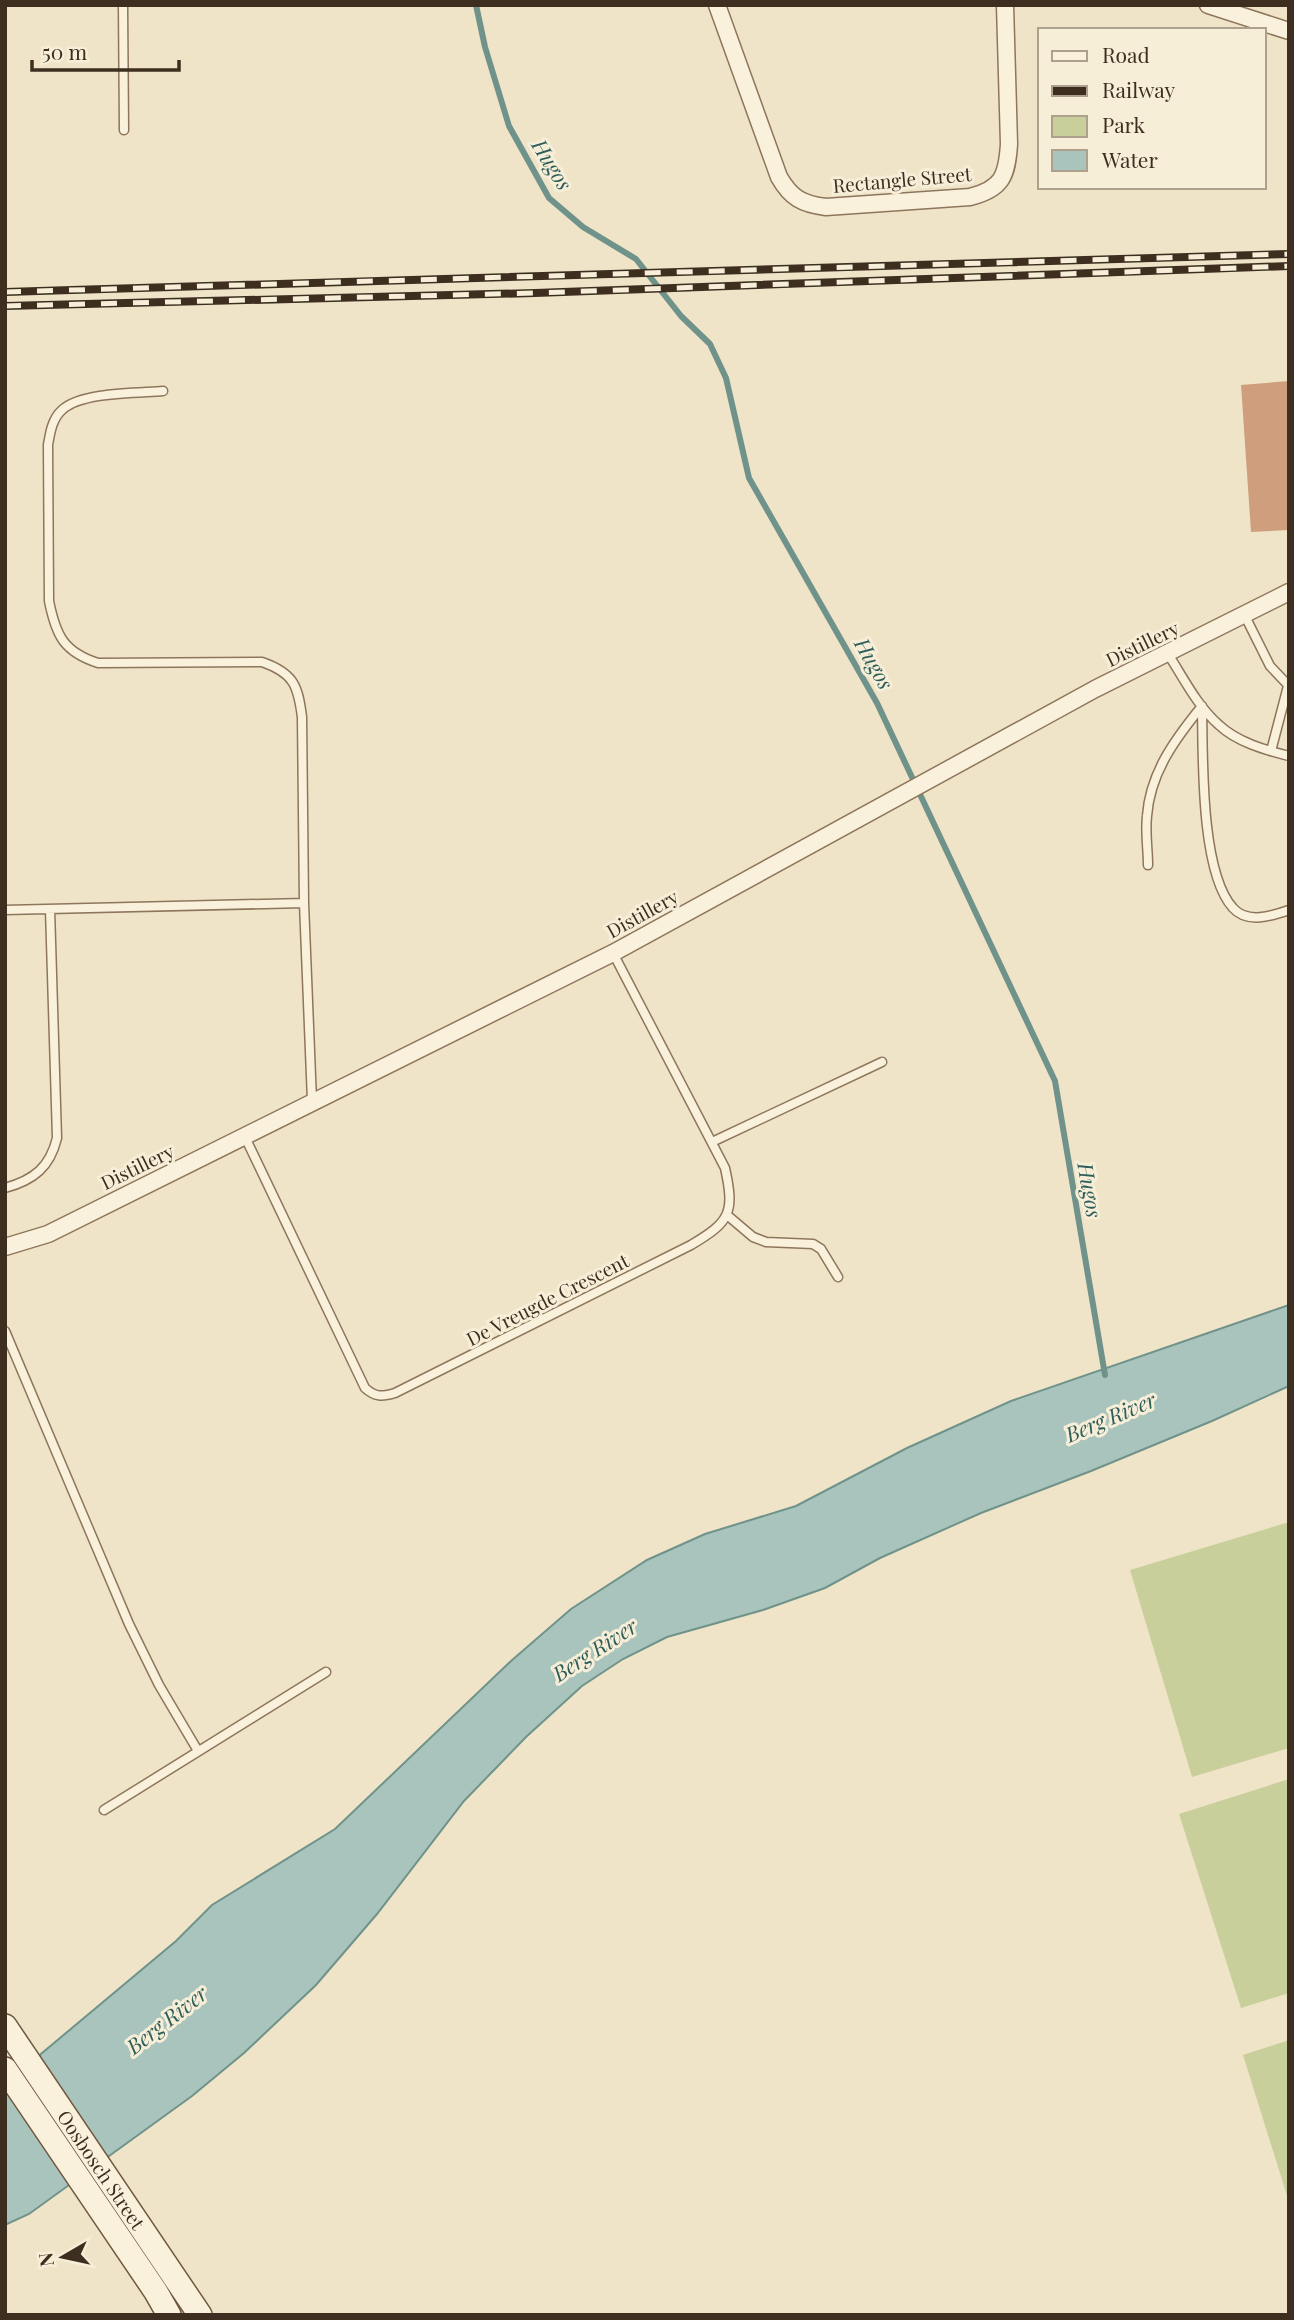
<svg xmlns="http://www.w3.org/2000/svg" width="1294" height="2320" font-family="'Playfair Display',serif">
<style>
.green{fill:#c9cf9b}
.water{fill:#a9c4bc;stroke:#6f938a;stroke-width:2}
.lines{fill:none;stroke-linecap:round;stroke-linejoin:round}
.stream{stroke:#6f938a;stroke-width:6}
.building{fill:#cf9f7d}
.service-casing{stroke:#8d765c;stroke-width:11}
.minor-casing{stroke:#8d765c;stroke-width:19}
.secondary-casing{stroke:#6f573f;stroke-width:26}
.service{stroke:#faf1dc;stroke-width:8}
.minor{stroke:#faf1dc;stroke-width:16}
.secondary{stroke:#faf1dc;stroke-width:23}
.rail-casing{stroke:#3d2e20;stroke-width:8}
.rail{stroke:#f7eed8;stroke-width:5;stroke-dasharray:16;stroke-linecap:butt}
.labels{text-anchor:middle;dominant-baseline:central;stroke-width:6;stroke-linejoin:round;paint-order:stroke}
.street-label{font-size:19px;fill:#3d2e20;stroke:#f7eed8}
.water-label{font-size:21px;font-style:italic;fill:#2f5d5a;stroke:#f7eed8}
</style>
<rect width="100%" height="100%" fill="#f0e4c8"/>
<path class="green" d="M1289,1522V1748L1192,1777L1130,1570Z
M1289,1779V1993L1241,2008L1179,1814Z
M1289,2040V2202L1243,2055Z"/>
<path class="water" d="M1289,1305V1386L1212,1421L1091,1471L981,1513L880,1558L825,1588L763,1610L667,1637L623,1659L582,1686L526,1737L464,1801L377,1914L316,1985L244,2053L192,2096L29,2214L5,2225V2084L176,1941L212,1905L335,1829L511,1661L571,1609L647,1560L705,1534L796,1506L907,1448L1011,1401Z"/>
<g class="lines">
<path class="stream" d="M476,5L485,47L509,126L549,198L583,227L636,259L681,316L710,344L726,378L749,478L877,703L1055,1081L1105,1375"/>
</g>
<path class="building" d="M1289,381V530L1251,532L1241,385Z"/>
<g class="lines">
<defs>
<path id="service" d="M123,5L124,130
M163,391C137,393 81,392 62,410C52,419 50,433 48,445L49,601C56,636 64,652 98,663L262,662C294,673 298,686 302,717L304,903L312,1101
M1244,614L1270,666L1289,686
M1168,654C1183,677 1197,706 1219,725C1237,742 1265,750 1289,756
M1202,706C1203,755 1200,872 1233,908C1247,924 1272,916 1289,910
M1271,751L1288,686
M1148,865C1148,849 1145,832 1147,816C1150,773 1175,739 1202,706
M5,910L304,903
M245,1137L365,1388C375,1397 382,1397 395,1393L691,1245C730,1222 735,1213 725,1168L613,953
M712,1142L882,1062
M5,1188C34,1180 50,1167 57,1138L50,909
M727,1215L753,1237L766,1242L813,1244L821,1249L838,1277
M5,1331L129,1624L159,1685L198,1751
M104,1810L326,1672"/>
<path id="minor" d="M717,5L779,177C791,198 802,204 826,207L970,197C1002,189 1007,176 1009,144L1005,5
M1208,5L1289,31
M5,1247L48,1234L613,953L1095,689L1289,592"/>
<g id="secondary">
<path id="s1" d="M5,2026L200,2315"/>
<path d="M5,2069L156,2292L169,2315"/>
</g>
</defs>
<use href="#service" class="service-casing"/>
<use href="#minor" class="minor-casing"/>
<use href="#secondary" class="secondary-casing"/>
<use href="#service" class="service"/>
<use href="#minor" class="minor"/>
<use href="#secondary" class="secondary"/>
<defs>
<path id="rail" d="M5,292L1289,254
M5,306L535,293L1289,266"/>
</defs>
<use href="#rail" class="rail-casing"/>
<use href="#rail" class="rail"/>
</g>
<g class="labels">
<g class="street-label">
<text transform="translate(902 179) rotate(-5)">Rectangle Street</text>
<text transform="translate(1142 643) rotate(-26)">Distillery</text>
<text transform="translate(642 913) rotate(-29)">Distillery</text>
<text transform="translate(137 1166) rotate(-26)">Distillery</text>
<text transform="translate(547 1299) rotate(-27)">De Vreugde Crescent</text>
<text stroke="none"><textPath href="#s1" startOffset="173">Oosbosch Street</textPath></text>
</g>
<g class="water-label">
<text transform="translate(553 164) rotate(58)">Hugos</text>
<text transform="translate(875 663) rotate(60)">Hugos</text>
<text transform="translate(1091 1190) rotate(80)">Hugos</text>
<text transform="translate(1110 1416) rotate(-23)">Berg River</text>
<text transform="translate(594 1649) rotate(-33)">Berg River</text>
<text transform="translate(166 2019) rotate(-38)">Berg River</text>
</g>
</g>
<rect width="1294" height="2320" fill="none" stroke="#3d2e20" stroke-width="14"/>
<rect x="1038" y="28" width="228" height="161" fill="#f7eed8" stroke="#ada18e" stroke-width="2"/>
<rect x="1052" y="51" width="35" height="10" fill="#faf1dc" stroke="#ada18e" stroke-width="2"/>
<text x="1102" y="63" font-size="21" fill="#3d2e20">Road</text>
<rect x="1052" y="86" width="35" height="10" fill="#3d2e20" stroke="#ada18e" stroke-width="2"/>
<text x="1102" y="98" font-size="21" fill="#3d2e20">Railway</text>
<rect x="1052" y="116" width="35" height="21" fill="#c9cf9b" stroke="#ada18e" stroke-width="2"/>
<text x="1102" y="133" font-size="21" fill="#3d2e20">Park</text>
<rect x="1052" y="150" width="35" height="21" fill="#a9c4bc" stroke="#ada18e" stroke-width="2"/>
<text x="1102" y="168" font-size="21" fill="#3d2e20">Water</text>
<g transform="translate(63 2257) rotate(261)" stroke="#f7eed8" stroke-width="5" paint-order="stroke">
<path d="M0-5L12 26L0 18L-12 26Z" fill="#3d2e20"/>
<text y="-10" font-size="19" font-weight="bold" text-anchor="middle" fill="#3d2e20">N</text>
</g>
<path d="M32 60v10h147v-10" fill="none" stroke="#3d2e20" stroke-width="3.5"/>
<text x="42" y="60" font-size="21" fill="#3d2e20" stroke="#f7eed8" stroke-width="5" paint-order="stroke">50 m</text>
</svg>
